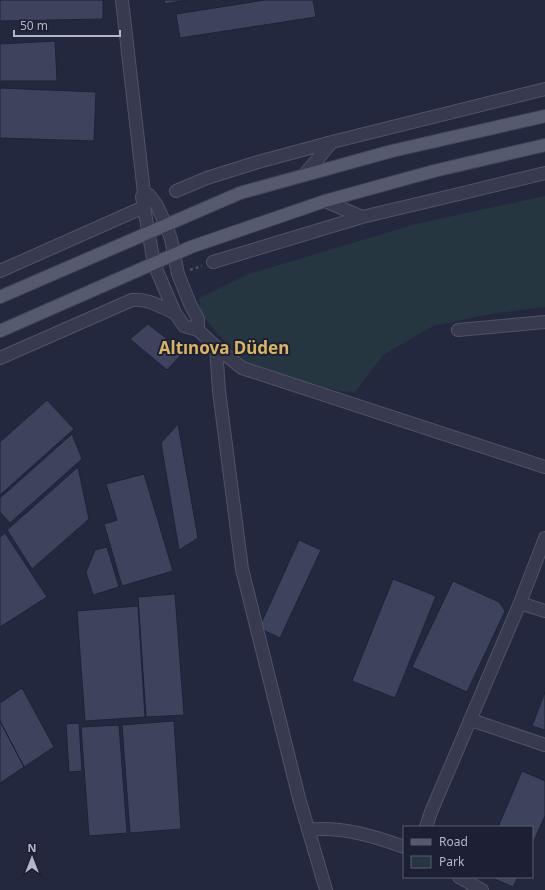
<svg xmlns="http://www.w3.org/2000/svg" width="545" height="890" font-family="'Noto Sans',sans-serif">
<style>
.green{fill:#263640}
.building{fill:#3e435d;stroke:#1f2236}
.lines{fill:none;stroke-linecap:round;stroke-linejoin:round}
.minor-casing{stroke:#505367;stroke-width:14}
.major-casing{stroke:#414458;stroke-width:14}
.path{stroke:#44535d;stroke-width:2.5;stroke-dasharray:3 3;stroke-linecap:butt}
.minor{stroke:#383b4f;stroke-width:12}
.major{stroke:#565a6f;stroke-width:12}
.labels{text-anchor:middle;dominant-baseline:central;stroke-width:4;stroke-linejoin:round;paint-order:stroke}
.district-label{font-size:17px;font-weight:bold;fill:#d7b362;stroke:#1d2034}
</style>
<rect width="100%" height="100%" fill="#24283f"/>
<path class="green" d="M545,196V307L490,314L433,326L383,355L355,392L339,391L246,366L201,314L199,298L249,274L416,224Z"/>
<path class="building" d="M0,0H103V19L0,21Z
M164,0H187L165,4Z
M265,0H313L316,17L180,38L176,14Z
M55,41L57,81H0V44Z
M0,88L96,92L94,141L0,138Z
M148,324L184,352L167,370L130,339Z
M47,400L74,429L0,495V442Z
M178,424L198,538L179,550L161,443Z
M72,434L82,459L10,523L0,512V498Z
M78,467L89,519L32,569L7,530Z
M144,474L173,571L122,586L104,524L117,520L106,484Z
M5,533L47,597L0,627V537Z
M299,540L321,550L280,638L259,628Z
M107,547L119,587L93,595L86,572L95,550Z
M393,579L436,596L395,698L352,681Z
M453,581L499,602L505,611L467,692L412,667Z
M175,594L184,715L146,717L138,597Z
M138,606L145,717L85,721L77,611Z
M22,688L54,747L24,767L0,721V703Z
M545,692V730L532,726Z
M0,721L24,767L0,783Z
M174,721L181,829L130,833L122,725Z
M79,723L82,771L69,772L66,724Z
M119,725L127,833L89,836L81,727Z
M522,771L545,781V816L532,845V827H498Z
M490,877H518L513,887Z"/>
<g class="lines">
<defs>
<path id="minor" d="M122,0L144,193L142,197L144,207L154,264L175,313L184,326L198,330L216,347L242,368L545,467
M304,175L332,142
M176,191L207,178L258,162L332,142L545,89
M144,193L149,195L156,204L166,225L171,239L178,274L190,304L198,319V330
M325,201L362,217
M213,262L362,217L459,194L545,173
M0,271L144,207
M458,330L545,322
M216,347L219,391L242,569L299,798L326,890
M0,358L132,300C147,298 161,307 175,313
M520,603L545,611
M471,720L545,745
M426,827L431,812L520,603L545,538
M308,830C341,826 374,836 404,847
M459,877L482,890"/>
<path id="major" d="M0,297L240,193L392,151L545,116
M0,331L191,247L325,201L434,171L545,145"/>
</defs>
<use href="#minor" class="minor-casing"/>
<use href="#major" class="major-casing"/>
<path class="path" d="M190,270L202,266"/>
<use href="#minor" class="minor"/>
<use href="#major" class="major"/>
</g>
<g class="labels">
<g class="district-label">
<text x="224" y="347">Altınova Düden</text>
</g>
</g>
<rect x="403" y="826" width="130" height="52" fill="#1d2034" stroke="#595c70"/>
<rect x="411" y="839" width="20" height="6" fill="#565a6f" stroke="#595c70"/>
<text x="439" y="846" font-size="12" fill="#b4b7ca">Road</text>
<rect x="411" y="856" width="20" height="12" fill="#263640" stroke="#595c70"/>
<text x="439" y="866" font-size="12" fill="#b4b7ca">Park</text>
<g transform="translate(32 858)" stroke="#1d2034" stroke-width="3" paint-order="stroke">
<path d="M0-3L7 15L0 10L-7 15Z" fill="#b4b7ca"/>
<text y="-6" font-size="11" font-weight="bold" text-anchor="middle" fill="#b4b7ca">N</text>
</g>
<path d="M14 30v6h106v-6" fill="none" stroke="#b4b7ca" stroke-width="2"/>
<text x="20" y="30" font-size="12" fill="#b4b7ca" stroke="#1d2034" stroke-width="3" paint-order="stroke">50 m</text>
</svg>
